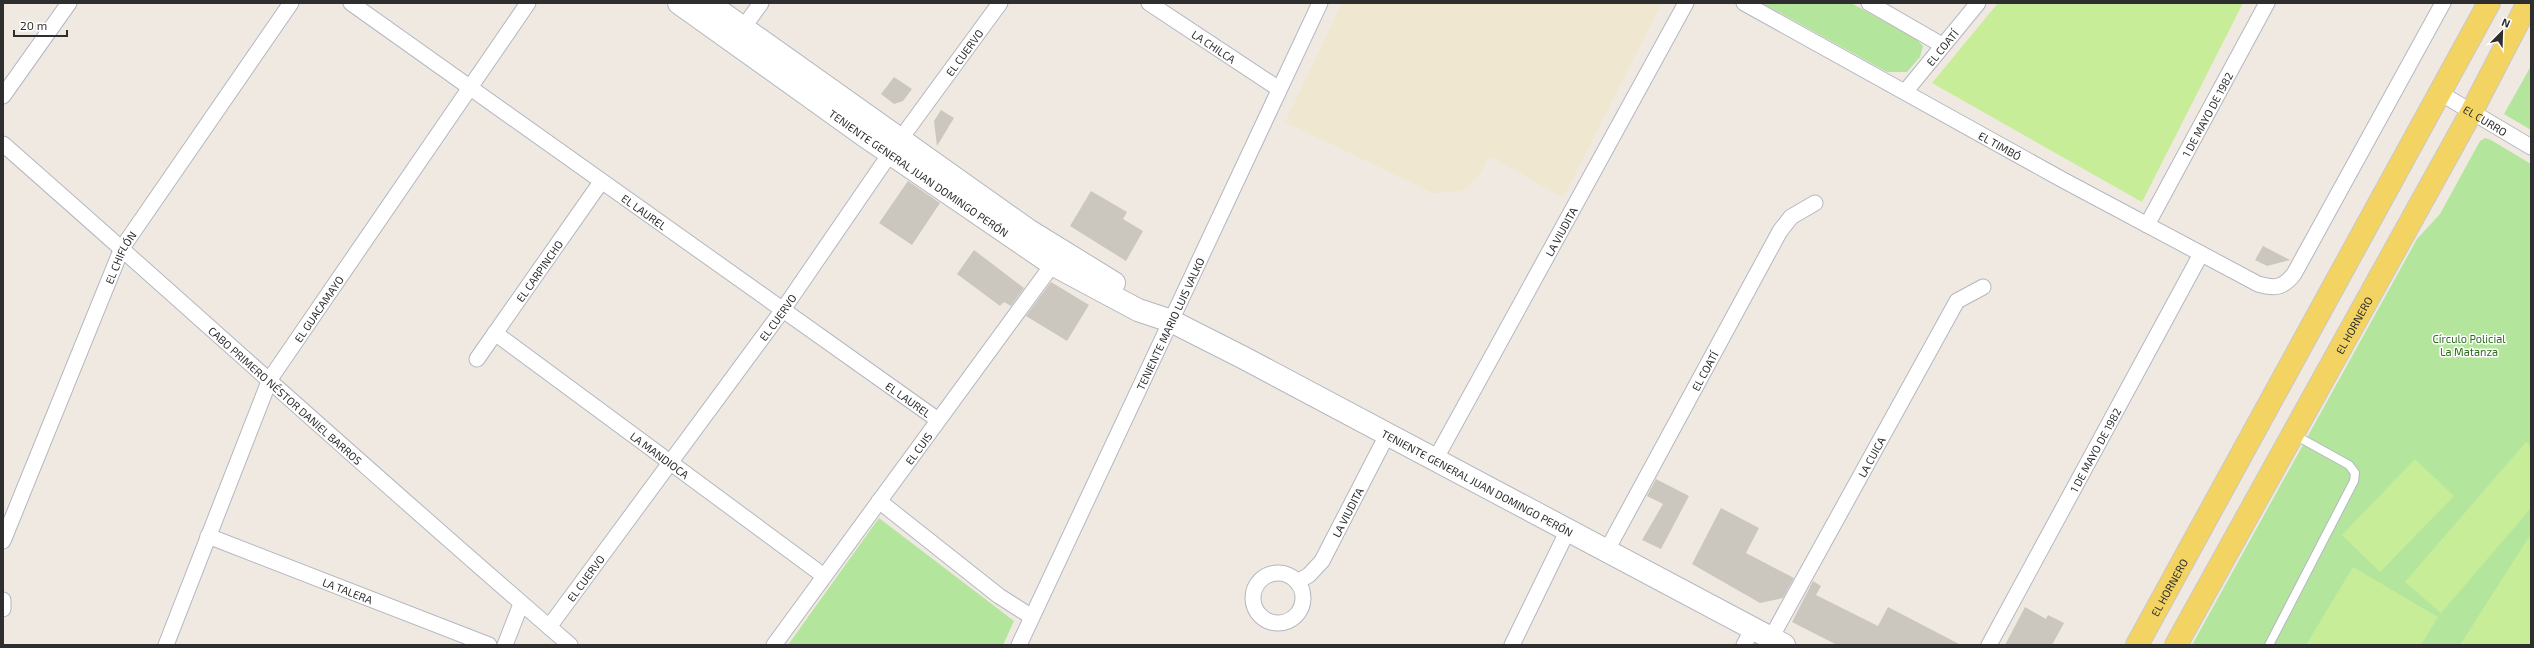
<svg xmlns="http://www.w3.org/2000/svg" width="2534" height="648" font-family="'Exo 2',sans-serif">
<style>
.education{fill:#f0e7d1}
.green{fill:#b4e59d}
.pitch{fill:#c7ed99}
.building{fill:#cbc7bf}
.lines{fill:none;stroke-linecap:round;stroke-linejoin:round}
.lane-casing{stroke:#b4b7c1;stroke-width:10}
.street-casing{stroke:#b4b7c1;stroke-width:17}
.secondary-casing{stroke:#b4b7c1;stroke-width:24}
.primary-casing{stroke:#c9c9c9;stroke-width:24}
.lane{stroke:#fff;stroke-width:8}
.street{stroke:#fff;stroke-width:15}
.secondary{stroke:#fff;stroke-width:22}
.primary{stroke:#f3d462;stroke-width:22}
.labels{text-anchor:middle;dominant-baseline:central;stroke-width:3;stroke-linejoin:round;paint-order:stroke}
.street-label{font-size:11px;fill:#2e2e2e;stroke:#fff}
.park-label{font-size:11px;fill:#2a6e1a;stroke:#fff}
</style>
<rect width="100%" height="100%" fill="#efe9e1"/>
<path class="education" d="M1342,3H1662L1563,198L1490,156L1480,173L1464,191L1433,193L1285,122Z"/>
<path class="green" d="M1762,3H1851L1915,38L1923,46L1920,57L1907,72H1887Z
M2531,66V130L2504,114Z
M2485,138L2491,140L2531,164V645H2192L2417,239L2440,214L2480,141Z
M879,518L1014,621L1003,645H788Z"/>
<path class="pitch" d="M1998,3H2243L2142,202L1932,83Z
M2526,442L2531,446V508L2441,613L2405,582Z
M2415,459L2454,496L2380,572L2342,535Z
M2531,534V645H2460Z
M2353,567L2438,617L2421,645H2306Z"/>
<path class="building" d="M894,77L912,89L903,101L894,104L881,94Z
M941,110L954,118L937,146L934,121Z
M908,181L940,203L912,245L879,223Z
M1091,191L1127,212L1123,219L1143,231L1126,261L1070,226Z
M2263,246L2290,260L2267,266L2255,260Z
M974,250L1024,288L1011,306L1004,302L1000,306L957,274Z
M1051,282L1089,305L1067,341L1026,316Z
M1656,479L1689,496L1661,549L1642,540L1663,504L1647,496Z
M1721,508L1759,528L1746,553L1794,578L1783,598L1760,603L1692,564Z
M1813,581L1821,586L1816,595L1878,626L1888,607L1961,645H1837L1792,622Z
M2025,607L2046,619L2048,615L2064,623L2052,645H2005Z"/>
<g class="lines">
<defs>
<path id="lane" d="M2269,645L2354,481L2355,473L2349,465L2293,434"/>
<g id="street">
<path id="s1" d="M351,3L938,420"/>
<path id="s2" d="M1149,3L1279,89"/>
<path id="s3" d="M1744,3L2063,180L2258,284C2275,289 2283,288 2294,274L2443,3"/>
<path d="M1869,3L1942,45"/>
<path d="M743,28L761,3"/>
<path id="s4" d="M1905,92L1978,3"/>
<path id="s5" d="M2440,93L2531,147"/>
<path d="M3,96L69,3"/>
<path id="s6" d="M3,144C192,310 379,481 570,645"/>
<path id="s7" d="M2147,225L2267,3"/>
<path id="s8" d="M495,333L824,576"/>
<path id="s9" d="M477,359L601,182"/>
<path id="s10" d="M1435,460L1686,3"/>
<path d="M879,501L999,596L1032,617"/>
<path id="s11" d="M208,536L489,645"/>
<path id="s12" d="M3,541L122,248L291,3"/>
<path id="s13" d="M1607,550L1780,231L1791,217L1815,203"/>
<circle cx="1278" cy="598" r="25"/>
<path id="s14" d="M1297,582L1309,575L1322,561L1387,435"/>
<path d="M3,600V609"/>
<path id="s15" d="M549,627L782,311L896,145L1000,3"/>
<path id="s16" d="M1771,638L1957,301L1983,287"/>
<path id="s17" d="M166,645L270,379L528,3"/>
<path d="M505,645L521,604"/>
<path id="s18" d="M774,645L1058,257"/>
<path id="s19" d="M1019,645L1320,3"/>
<path d="M1512,645L1568,530"/>
<path d="M1744,645L1753,628"/>
<path id="s20" d="M1989,645L2201,254"/>
</g>
<g id="secondary">
<path id="s21" d="M679,3L865,136L1052,264L1138,310L1171,321L1244,358L1784,645"/>
<path d="M708,3L1028,230L1114,283"/>
</g>
<g id="primary">
<path id="s22" d="M2137,645L2489,3"/>
<path id="s23" d="M2176,645L2472,111L2528,3"/>
</g>
</defs>
<use href="#lane" class="lane-casing"/>
<use href="#street" class="street-casing"/>
<use href="#secondary" class="secondary-casing"/>
<use href="#primary" class="primary-casing"/>
<use href="#lane" class="lane"/>
<use href="#street" class="street"/>
<use href="#secondary" class="secondary"/>
<use href="#primary" class="primary"/>
</g>
<g class="labels">
<g class="street-label">
<text stroke="none"><textPath href="#s2" startOffset="78">LA CHILCA</textPath></text>
<text stroke="none"><textPath href="#s4" startOffset="58">EL COATÍ</textPath></text>
<text stroke="none"><textPath href="#s15" startOffset="709">EL CUERVO</textPath></text>
<text stroke="none"><textPath href="#s7" startOffset="126">1 DE MAYO DE 1982</textPath></text>
<text stroke="none"><textPath href="#s5" startOffset="53">EL CURRO</textPath></text>
<text stroke="none"><textPath href="#s3" startOffset="293">EL TIMBÓ</textPath></text>
<text stroke="none"><textPath href="#s21" startOffset="294">TENIENTE GENERAL JUAN DOMINGO PERÓN</textPath></text>
<text stroke="none"><textPath href="#s1" startOffset="360">EL LAUREL</textPath></text>
<text stroke="none"><textPath href="#s10" startOffset="261">LA VIUDITA</textPath></text>
<text stroke="none"><textPath href="#s12" startOffset="307">EL CHIFLÓN</textPath></text>
<text stroke="none"><textPath href="#s9" startOffset="108">EL CARPINCHO</textPath></text>
<text stroke="none"><textPath href="#s17" startOffset="371">EL GUACAMAYO</textPath></text>
<text stroke="none"><textPath href="#s15" startOffset="385">EL CUERVO</textPath></text>
<text stroke="none"><textPath href="#s19" startOffset="355">TENIENTE MARIO LUIS VALKO</textPath></text>
<text stroke="none"><textPath href="#s23" startOffset="366">EL HORNERO</textPath></text>
<text stroke="none"><textPath href="#s13" startOffset="204">EL COATÍ</textPath></text>
<text stroke="none"><textPath href="#s6" startOffset="378">CABO PRIMERO NÉSTOR DANIEL BARROS</textPath></text>
<text stroke="none"><textPath href="#s1" startOffset="684">EL LAUREL</textPath></text>
<text stroke="none"><textPath href="#s18" startOffset="244">EL CUIS</textPath></text>
<text stroke="none"><textPath href="#s20" startOffset="222">1 DE MAYO DE 1982</textPath></text>
<text stroke="none"><textPath href="#s8" startOffset="205">LA MANDIOCA</textPath></text>
<text stroke="none"><textPath href="#s16" startOffset="207">LA CUICA</textPath></text>
<text stroke="none"><textPath href="#s21" startOffset="934">TENIENTE GENERAL JUAN DOMINGO PERÓN</textPath></text>
<text stroke="none"><textPath href="#s14" startOffset="88">LA VIUDITA</textPath></text>
<text stroke="none"><textPath href="#s15" startOffset="61">EL CUERVO</textPath></text>
<text stroke="none"><textPath href="#s22" startOffset="66">EL HORNERO</textPath></text>
<text stroke="none"><textPath href="#s11" startOffset="150">LA TALERA</textPath></text>
</g>
<g class="park-label">
<text x="2469" y="338">Círculo Policial<tspan x="2469" dy="13">La Matanza</tspan></text>
</g>
</g>
<rect width="2534" height="648" fill="none" stroke="#2e2e2e" stroke-width="8"/>
<g transform="translate(2502 32) rotate(23)" stroke="#ffffff" stroke-width="3" paint-order="stroke">
<path d="M0-3L7 15L0 10L-7 15Z" fill="#2e2e2e"/>
<text y="-6" font-size="11" font-weight="bold" text-anchor="middle" fill="#2e2e2e">N</text>
</g>
<path d="M14 30v6h53v-6" fill="none" stroke="#2e2e2e" stroke-width="2"/>
<text x="20" y="30" font-size="12" fill="#2e2e2e" stroke="#ffffff" stroke-width="3" paint-order="stroke">20 m</text>
</svg>
